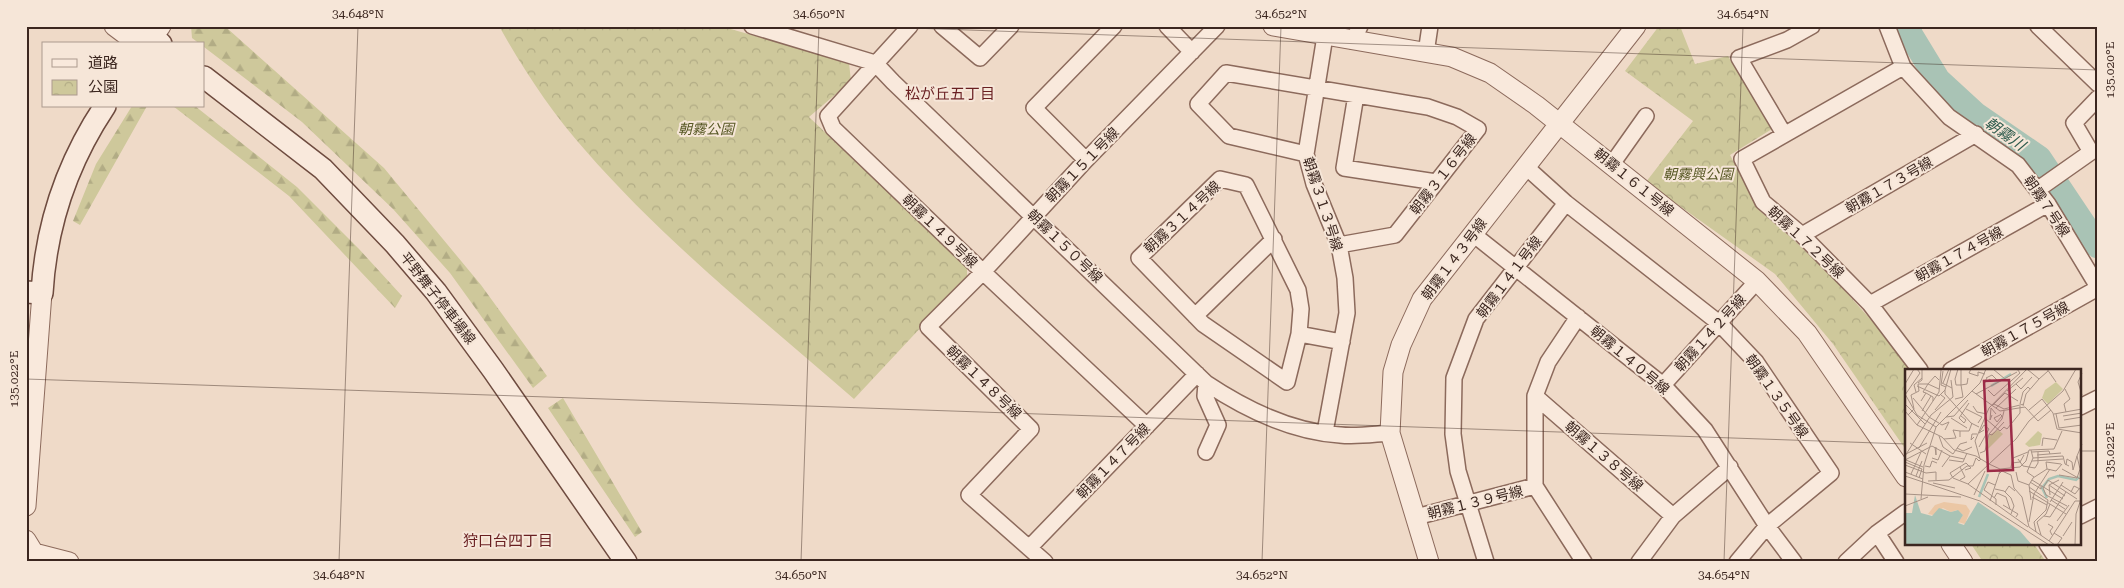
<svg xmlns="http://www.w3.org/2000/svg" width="2124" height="588" font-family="'Roboto Serif','Noto Sans JP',serif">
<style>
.forest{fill:url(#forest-firs)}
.park{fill:url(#park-crowns)}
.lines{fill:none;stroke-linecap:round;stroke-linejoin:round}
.river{stroke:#a9c3b5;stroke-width:25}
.minor-casing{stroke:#8c6a5c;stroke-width:18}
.tertiary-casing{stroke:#8c6a5c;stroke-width:21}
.secondary-casing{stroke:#6e4b3f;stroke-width:24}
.minor{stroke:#f9e9dc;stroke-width:15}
.tertiary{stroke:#f9e9dc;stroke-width:19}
.secondary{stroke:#f9e9dc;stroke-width:21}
.ticks{fill:none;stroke:#3c2720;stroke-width:1;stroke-opacity:0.45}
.labels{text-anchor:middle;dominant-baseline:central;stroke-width:4;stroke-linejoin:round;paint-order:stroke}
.park-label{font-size:14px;font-style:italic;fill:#585926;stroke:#f6e6d8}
.street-label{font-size:14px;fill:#3c2720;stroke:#f6e6d8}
.neighbourhood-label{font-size:15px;fill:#691f21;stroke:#f6e6d8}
.water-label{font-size:15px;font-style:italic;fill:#2f5c4e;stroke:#f6e6d8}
.inset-river{fill:none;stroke:#a9c3b5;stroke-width:2.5}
.inset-road{fill:none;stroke:#a79285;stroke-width:1}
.view{fill:#9c2b47;fill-opacity:0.15;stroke:#9c2b47;stroke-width:2.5}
.inset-edge{fill:none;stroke:#3c2720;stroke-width:2.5}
.neatline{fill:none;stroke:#3c2720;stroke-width:2}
.ticks-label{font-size:12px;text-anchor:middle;fill:#3c2720}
</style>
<defs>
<pattern id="forest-firs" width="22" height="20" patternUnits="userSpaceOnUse" patternTransform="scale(1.25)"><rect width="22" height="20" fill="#cec89b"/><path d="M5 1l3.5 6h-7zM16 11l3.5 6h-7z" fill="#b2ac85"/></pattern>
<pattern id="park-crowns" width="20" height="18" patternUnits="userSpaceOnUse" patternTransform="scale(1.25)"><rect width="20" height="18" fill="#cec89b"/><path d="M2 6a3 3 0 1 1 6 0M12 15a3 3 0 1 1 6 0" fill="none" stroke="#b2ac85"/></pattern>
</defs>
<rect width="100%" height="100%" fill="#efdac8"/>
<path class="forest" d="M191,26H229L228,29L384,168L481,285L547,376L533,388L450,273L393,209L302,122L204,47V44H200L192,38Z
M132,106H147L80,225L73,221L96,164Z
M173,106H195L297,187L359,249L402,296L395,308L289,196Z
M563,398L642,532L635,537L548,408Z"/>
<path class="park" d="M499,26H720L849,63L851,81L809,117L967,267V278L854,399C762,319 665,242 585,150C552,113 523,69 499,26Z
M1659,26H1680L1695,64L1728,56L1772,129L1730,155L1760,211L1793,239L1836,281L1907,360L1914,370H1906V450L1833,344L1775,274L1646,182L1693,121L1625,71Z
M1971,544H2034L2046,562H1983Z"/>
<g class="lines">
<path class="river" d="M1909,26L1910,34L1938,80L1975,114L2039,158L2098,246"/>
<defs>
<path id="minor" d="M752,26L875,63L893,82L1206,383C1245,409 1292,432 1340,435C1356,437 1374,434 1390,433
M910,26L828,116L833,128L983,272L1147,426
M942,26L980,58L1011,26
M1167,26L1192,52
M1887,26L1903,67L1949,117L2018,165L2048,204L2098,287
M2038,26L2098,84
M1325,36L1306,154L1314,184L1339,245L1345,278L1347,313L1325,432
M1353,41L1360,26
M1426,53L1430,26
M1903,67L1742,159L1763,202L1802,235L1870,304L1920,370
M1356,95L1344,168L1436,182
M1784,134L1739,58L1787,40L1812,26
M1306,154L1229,136L1198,104L1226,73L1428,107L1457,117L1478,129L1395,235L1339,245
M1086,160L1034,108L1114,26
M1612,164L1646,116
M1525,166L1566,203L1719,323L1756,362L1831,473L1767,526L1737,562
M2037,190L2091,152L2074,123L2098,98
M1473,234L1663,385L1705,430L1767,526L1794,562
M1802,235L1976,134
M1870,304L2048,204
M1195,316L1274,239
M1578,317L1548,362L1535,396V486L1584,562
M1299,334L1301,309L1298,290L1246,185L1220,179L1139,258L1203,324L1287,382L1299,334L1342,342
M1951,370L2098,288
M1206,383L1205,396L1218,425L1206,452
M1663,385L1757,281
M1535,396L1673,516
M2080,407L2098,398
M2080,516L2098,507
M1416,517L1535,486
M1877,533L1896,562
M2047,544L2059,562
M1029,548L1197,374
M1045,562L969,495L1031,429L928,327L983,272L1086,160L1217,26
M1486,562L1458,471L1453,434L1454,378L1476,319L1566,203
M1639,562L1673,516L1730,467
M1846,562L1877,533L1906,512"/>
<path id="tertiary" d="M114,26L138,44
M136,26L153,37L161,26
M1273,26L1452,57L1490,73L1536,105L1757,281L1807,333L1906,477
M26,506L42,293
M26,540L34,553L69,562
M1951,544L1963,562
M1429,562L1390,433L1393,372L1401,345L1422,299L1636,26"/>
<path id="secondary" d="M148,44L153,37L161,44
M204,77L323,169L395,244L436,292L493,370L626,562
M26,292L42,293C46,225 67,163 105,106"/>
</defs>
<use href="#minor" class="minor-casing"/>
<use href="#tertiary" class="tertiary-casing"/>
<use href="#secondary" class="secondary-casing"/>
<use href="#minor" class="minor"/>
<use href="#tertiary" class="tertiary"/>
<use href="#secondary" class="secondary"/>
</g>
<path class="ticks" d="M855,26L2098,70M26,379L1906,444M2080,451H2098M339,562L358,26M801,562L819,26M1262,562L1281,26M1724,562L1743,26"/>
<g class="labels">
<g class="park-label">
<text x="706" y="129">朝霧公園</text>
<text x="1698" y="174">朝霧興公園</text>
</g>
<g class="street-label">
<text transform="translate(1082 165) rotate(-46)">朝霧１５１号線</text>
<text transform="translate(1443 174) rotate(-52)">朝霧３１６号線</text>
<text transform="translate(1634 182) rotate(39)">朝霧１６１号線</text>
<text transform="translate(1889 185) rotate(-30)">朝霧１７３号線</text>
<text transform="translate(1323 204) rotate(72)">朝霧３１３号線</text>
<text transform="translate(2047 206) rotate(56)">朝霧７号線</text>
<text transform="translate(1182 217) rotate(-43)">朝霧３１４号線</text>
<text transform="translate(940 231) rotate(44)">朝霧１４９号線</text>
<text transform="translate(1806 242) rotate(43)">朝霧１７２号線</text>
<text transform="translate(1065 246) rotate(44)">朝霧１５０号線</text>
<text transform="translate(1959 254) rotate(-29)">朝霧１７４号線</text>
<text transform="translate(1454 259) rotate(-53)">朝霧１４３号線</text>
<text transform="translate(1509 277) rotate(-53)">朝霧１４１号線</text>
<text transform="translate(438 298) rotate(52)">平野舞子停車場線</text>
<text transform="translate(2025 329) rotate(-29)">朝霧１７５号線</text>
<text transform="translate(1710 333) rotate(-48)">朝霧１４２号線</text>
<text transform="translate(1630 360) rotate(40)">朝霧１４０号線</text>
<text transform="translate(984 382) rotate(44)">朝霧１４８号線</text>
<text transform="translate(1777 396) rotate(55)">朝霧１３５号線</text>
<text transform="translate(1604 456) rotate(41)">朝霧１３８号線</text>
<text transform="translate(1113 461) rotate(-46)">朝霧１４７号線</text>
<text transform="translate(1475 502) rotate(-14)">朝霧１３９号線</text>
</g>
<g class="neighbourhood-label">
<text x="950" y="94">松が丘五丁目</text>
<text x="508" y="541">狩口台四丁目</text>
</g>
<g class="water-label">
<text transform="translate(2005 134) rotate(35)">朝霧川</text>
</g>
</g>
<g transform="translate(1905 369)">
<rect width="176" height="176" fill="#efdac8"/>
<path d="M39,133L61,136L65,142L60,155L53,153L58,146L52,141L46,143L38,139L28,146L23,145L30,136Z" fill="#ebc7a5"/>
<path d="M151,13L158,20L143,35L137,29L140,21ZM93,61L98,65L81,82L84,66ZM133,62L137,65L135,76L124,78L120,75Z" fill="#cec89b"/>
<path d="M10,126L16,144L27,147L34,139L46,143L53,141L58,146L53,154L59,156L73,133L115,162L127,176H0V144H7Z" fill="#a9c3b5"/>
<path class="inset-river" d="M86,17L106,5M74,128L83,105M142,129L137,119L144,110L153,107L171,111L174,108"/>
<path class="inset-road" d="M56,0V16L62,15L63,9M66,0L64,4L73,7V3L80,5M88,0L100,10M122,0L134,10L143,2M142,0L151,13M38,2L36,16L41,18M177,4L173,13L177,26M81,9L87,6L93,12M82,9L79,14L85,10L86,13M13,14L17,11V0M37,14L47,19L46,11M38,14L44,0M0,15L9,0M111,15L116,20L127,8M12,17L34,27L40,21V25L66,54L74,58M160,20L165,30L159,35L161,43M40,21L46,0M83,21L89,27L115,4L112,0M67,22L95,42L120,38L133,52L146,41M102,22L118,9M11,23L9,16L17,9M21,24L18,23L23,15L34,20M0,25L12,46L31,58M71,25L112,3M0,26L15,4L12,0M8,29L24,48L37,56L44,53L40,61M50,30L58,28L56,16H51L50,10L53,0M16,32L21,24L28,28V32M0,35L20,55M89,35L99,40L119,35M115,35L118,23L123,18L125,20M68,37L72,43L82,45M87,37L100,24L113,32M118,37L121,25L134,10M91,39L111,20M61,40L77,48L73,54M30,41L40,29L36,26M124,41L137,30L148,44L152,60L177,64M0,42L12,56L37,68L49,81L71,87L84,95L63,115M17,42L26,27M149,45L177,40M151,45L154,59L177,56M3,46L9,40L6,26L14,22L13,15H23L30,7L34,11M87,46L85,51L86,39L91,45M95,46L89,49L92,53L97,47L95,45M56,47L61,51L59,54L54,49L64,34M158,47L177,44M41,48L49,47L63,31M46,49L62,59M81,50L95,62L99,58L102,60L115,44V37M159,51L177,48M12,56L34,23L36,1M84,65L87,66L99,53M34,67L38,78L48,85L55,75L62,73M55,68V62H64L67,54M69,68L66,71L67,65H72M39,70L51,69L48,61L55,62M5,74L21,85M27,77L45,87M137,77L138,69L152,71M30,78L31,86V78M74,78L84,60L79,56L74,64L79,61M14,79L36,43M52,79L58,82L67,78M126,81L128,89L122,103L129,108M127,83L144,82L145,85M75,84L80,82L84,65L97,50L99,42M1,85L22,74M132,86L156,84M0,87L26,46L48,28L47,19M27,89L33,91L37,81M128,89L158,87L160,95L164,97M75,90L70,72L84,39L122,0M113,90L118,97L130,99L133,94V83M0,91L27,77M1,91L18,98M44,91L58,93L62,84M127,92L158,90M0,93L17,100L14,109M107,94L115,93L119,86M0,96L21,104L31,103V111M161,96L162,90L167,93L168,101L172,87M20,97L25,98L27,92L32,94M37,98L45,87L59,90M55,98L60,108L55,111M106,98L108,89L123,83M95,100L115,98L121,92L124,81L149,80L157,62M142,100L141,93L156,95M157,100L177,111M60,101L66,99L61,94L45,104L48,109L63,115M0,103L18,110M111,103L113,112L124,116M6,105L16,83M154,106L172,109M0,107L75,132L144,176M11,107L17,92M172,109L175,100L172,87L177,75M127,111L158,130M23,112L44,111L62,97H68L71,89L74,92L76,90M125,113L136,120V117M28,114L50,119M63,115L123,158M144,116L160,127M156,116L170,125L174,120M124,118L143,131L141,141L129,153L131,163M90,120L99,122L106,129L109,137L106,145M124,122L161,145M82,123L91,130V136M82,123L79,121L83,113L90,116M100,123L104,117L110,122M166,123L169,117L177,121M0,125L56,128M69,126L80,102M145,126L144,116L154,111M127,128L142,136M89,129L92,124L101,128L105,140M16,130L19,96L31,58L75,14L81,0M126,131L124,116L128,109L142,100L151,102L157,95M146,131L160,140M85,132L94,105M145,133L158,113M98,136L113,145L111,148M0,137L23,128M162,137L141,126L138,119L143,111L172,130M139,147L145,148L161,123M152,152L164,136M124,153L129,125L145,100M143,155L148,158L145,162L147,166M149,164L157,169L152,176M136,166L132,153L141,145L145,135M158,167L167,153M144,172L170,132H177M150,176L124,158L117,128L109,119L106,106L97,102L94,105L95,100L84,95L111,70L124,52L158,22L171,0M170,176L171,145L176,130"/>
<path class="view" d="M104,11L108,101L83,102L79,12Z"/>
<rect width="176" height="176" class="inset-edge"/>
</g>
<rect width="2124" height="588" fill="none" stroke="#f6e6d8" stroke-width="55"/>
<rect x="42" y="42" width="162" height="65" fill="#f6e6d8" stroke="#ac9a8e"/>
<rect x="52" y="59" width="25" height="8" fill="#f9e9dc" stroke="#ac9a8e"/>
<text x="88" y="68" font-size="15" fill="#3c2720">道路</text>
<rect x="52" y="80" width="25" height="15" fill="url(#park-crowns)" stroke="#ac9a8e"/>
<text x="88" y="92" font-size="15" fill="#3c2720">公園</text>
<rect x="28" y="28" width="2068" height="532" class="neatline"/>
<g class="ticks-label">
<text x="358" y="18">34.648°N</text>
<text x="819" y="18">34.650°N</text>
<text x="1281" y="18">34.652°N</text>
<text x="1743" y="18">34.654°N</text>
<text transform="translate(2110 70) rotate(-90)" y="4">135.020°E</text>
<text transform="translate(14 379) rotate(-90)" y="4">135.022°E</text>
<text transform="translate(2110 451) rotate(-90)" y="4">135.022°E</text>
<text x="339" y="579">34.648°N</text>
<text x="801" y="579">34.650°N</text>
<text x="1262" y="579">34.652°N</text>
<text x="1724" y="579">34.654°N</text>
</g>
</svg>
